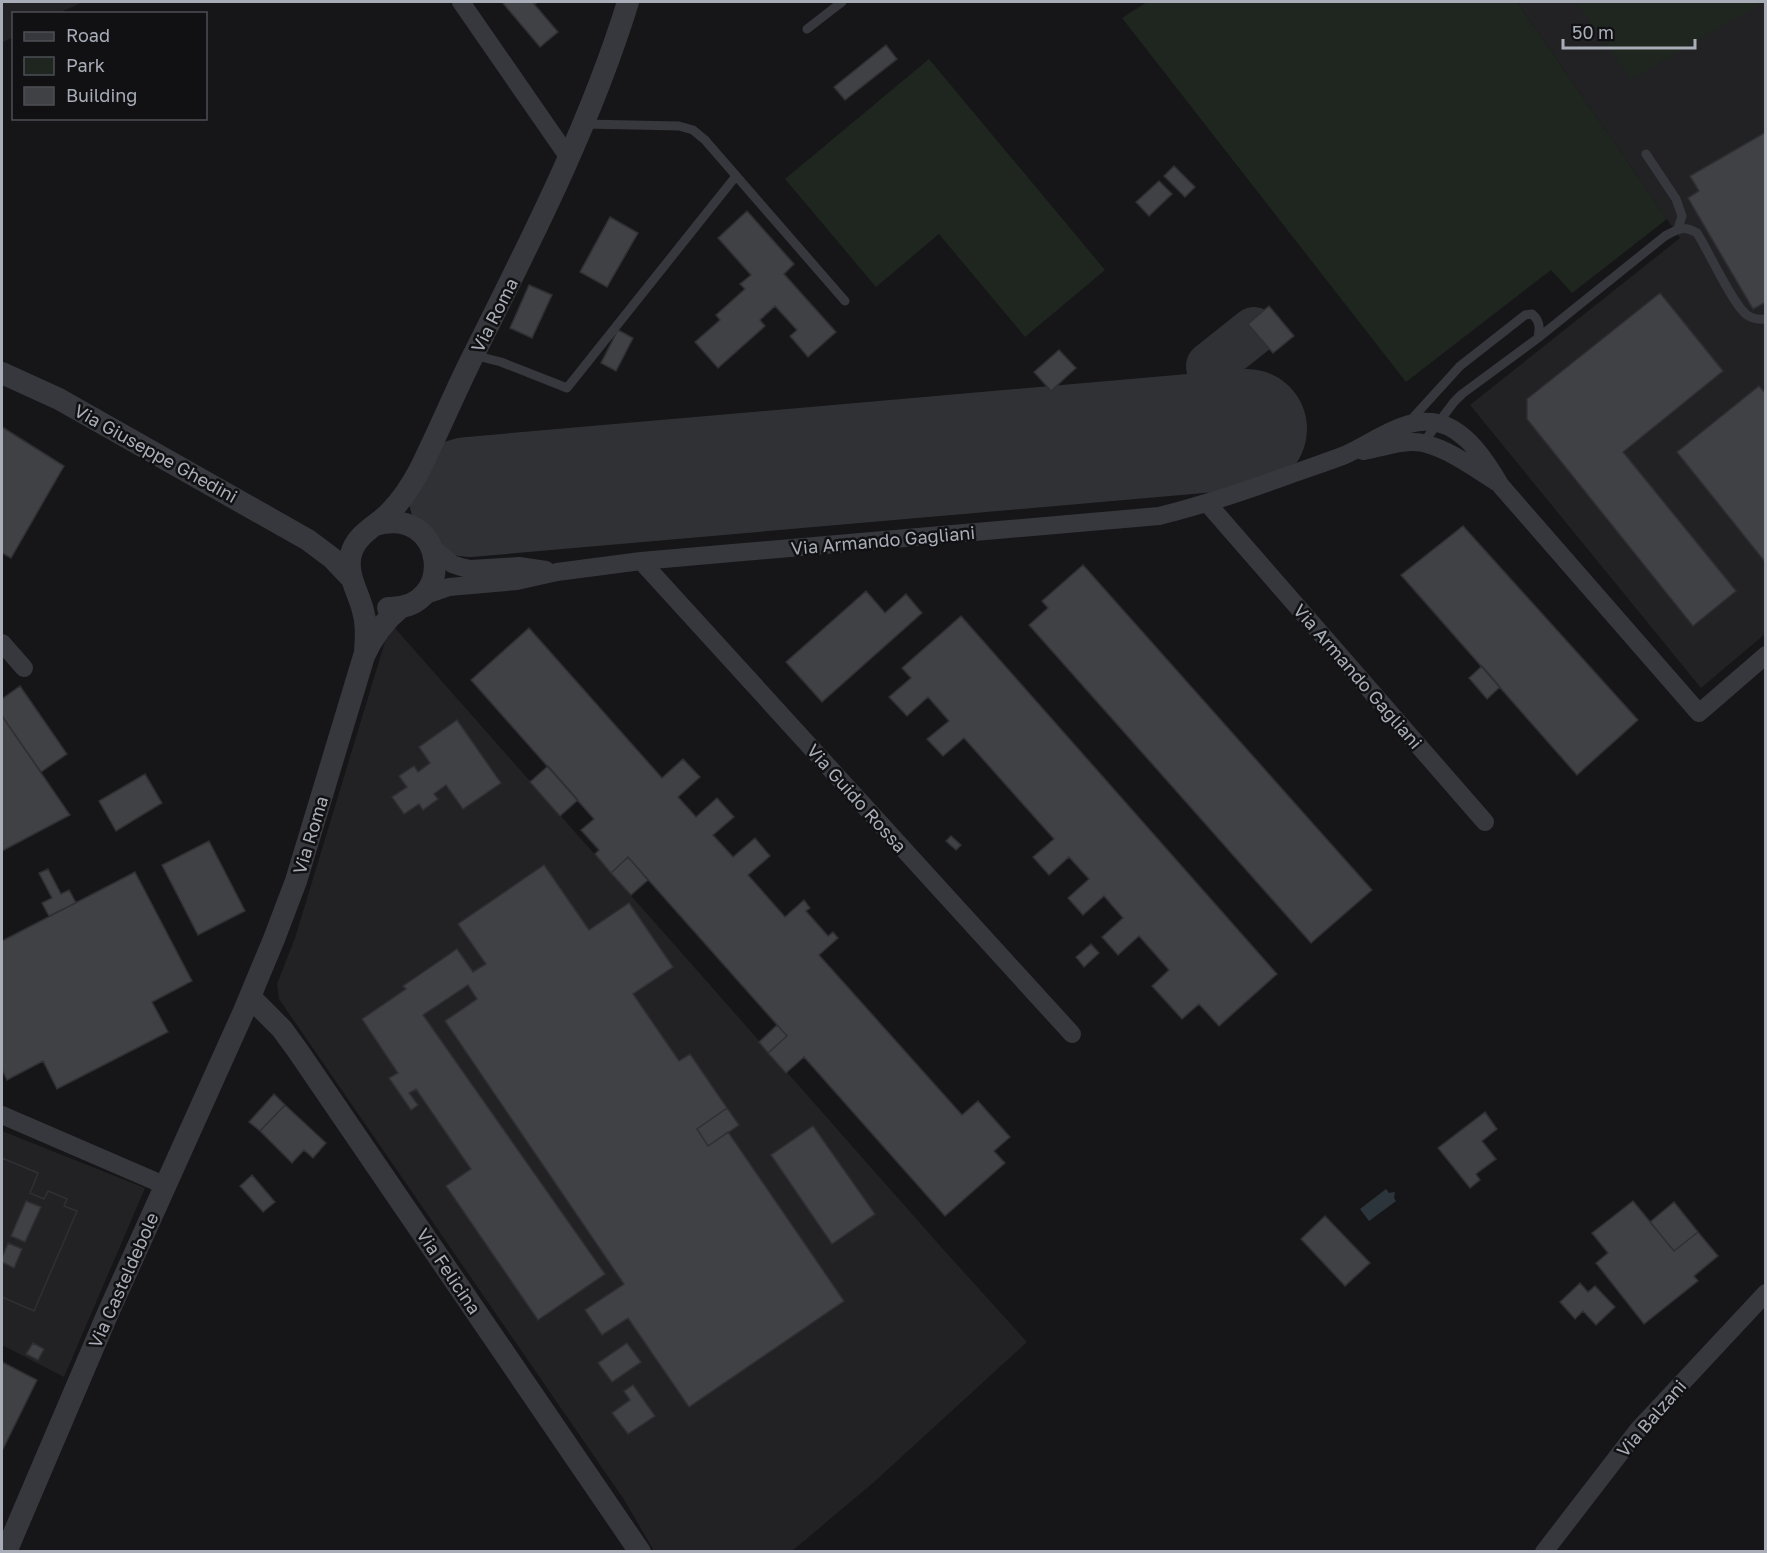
<svg xmlns="http://www.w3.org/2000/svg" width="1767" height="1553" font-family="'Golos Text',sans-serif">
<style>
.built{fill:#222225}
.green{fill:#1e261f}
.water{fill:#2c353c}
.lines{fill:none;stroke-linecap:round;stroke-linejoin:round}
.taxiway{stroke:#303135;stroke-width:48}
.runway{stroke:#303135;stroke-width:120}
.building{fill:#404145;stroke:#303034;stroke-width:1.5;fill-rule:evenodd}
.service{stroke:#37383d;stroke-width:9}
.minor{stroke:#37383d;stroke-width:18}
.tertiary{stroke:#37383d;stroke-width:22}
.labels{text-anchor:middle;dominant-baseline:central;stroke-width:5;stroke-linejoin:round;paint-order:stroke}
.street-label{font-size:18px;fill:#a8adb8;stroke:#111113}
</style>
<rect width="100%" height="100%" fill="#161618"/>
<path class="built" d="M2,2H83L59,13L14,14L13,37L2,43Z
M1517,2H1765V634L1701,688L1470,405L1680,238Z
M394,627L942,1248L1027,1342L873,1483L792,1551H654L625,1501L279,999L277,984L295,938L387,635Z
M2,1131L145,1188L64,1377L2,1345Z"/>
<path class="green" d="M1147,2H1517L1667,219L1572,293L1551,270L1406,382L1122,18Z
M1576,2H1763L1631,80Z
M929,59L1105,270L1025,337L939,234L876,287L785,179Z"/>
<path class="water" d="M1386,1189L1389,1193L1395,1192L1394,1198L1396,1201L1369,1221L1360,1209Z"/>
<g class="lines">
<path class="taxiway" d="M1221,431L1210,366L1254,331"/>
<path class="runway" d="M469,497L1247,429"/>
</g>
<path class="building" d="M502,2H538L534,4L558,32L540,47Z
M886,45L897,59L845,100L834,87Z
M1766,132V302L1753,309L1688,198L1699,191L1690,176Z
M1174,166L1195,187L1185,197L1164,176Z
M1159,181L1172,194L1149,216L1136,202Z
M747,211L794,264L784,274L836,332L808,357L790,336L797,330L775,306L760,320L765,326L718,368L695,342L720,320L716,315L745,289L740,284L751,275L718,238Z
M610,217L638,233L607,287L580,272Z
M529,285L552,295L532,338L510,328Z
M1660,293L1723,371L1623,452L1736,591L1693,626L1527,419V399Z
M1269,306L1294,336L1273,353L1248,324Z
M618,330L633,338L616,371L601,363Z
M1059,350L1076,368L1051,391L1034,372Z
M1759,386L1766,394V563L1677,452Z
M2,427L64,466L11,558L2,553Z
M1463,526L1638,720L1577,775L1401,575Z
M1083,565L1372,890L1311,943L1029,625L1048,608L1042,601Z
M866,591L885,613L906,594L922,613L822,702L786,662Z
M961,616L1277,974L1219,1026L1199,1004L1182,1019L1152,986L1169,970L1139,936L1118,955L1102,937L1123,918L1104,896L1083,915L1068,898L1089,879L1069,857L1049,875L1033,857L1054,839L964,738L943,756L927,739L949,721L928,697L907,716L889,697L911,678L902,668Z
M529,628L662,778L683,759L700,777L678,797L696,817L717,798L734,817L713,835L733,857L755,838L770,856L748,875L785,917L804,900L810,908L806,911L828,936L833,932L838,938L819,955L962,1115L978,1101L1010,1137L994,1151L1005,1163L945,1216L804,1057L786,1073L768,1053L787,1036L628,857L611,873L595,854L599,850L581,830L594,819L471,680Z
M1482,666L1500,687L1487,699L1469,678Z
M20,686L67,754L41,772L2,716V699Z
M2,716L70,815L2,851Z
M457,720L501,783L463,809L446,785L434,794L438,799L423,810L419,804L404,814L392,797L407,787L399,776L414,766L418,772L430,763L419,747Z
M548,766L578,800L560,816L530,782Z
M145,774L162,803L116,831L99,801Z
M951,836L961,845L956,850L946,841Z
M209,841L245,911L198,935L162,865Z
M628,857L648,880L631,895L611,873Z
M544,865L589,930L629,903L673,967L633,994L679,1061L690,1054L727,1108L697,1129L708,1146L728,1132L844,1301L689,1407L628,1318L602,1335L585,1310L624,1284L445,1021L477,999L468,985L423,1015L605,1274L538,1320L446,1186L471,1169L416,1089L409,1093L418,1105L411,1110L389,1078L398,1073L362,1019L406,989L403,986L457,949L473,972L486,964L458,924Z
M48,869L61,894L69,890L76,903L49,916L42,903L52,898L39,873Z
M135,872L192,981L152,1002L168,1032L57,1089L43,1061L7,1080L2,1070V941Z
M1091,944L1099,953L1084,967L1076,957Z
M777,1025L787,1036L768,1053L759,1042Z
M274,1094L285,1105L260,1131L249,1122Z
M285,1105L326,1143L313,1158L304,1150L292,1163L260,1131Z
M727,1108L739,1125L708,1146L697,1129Z
M1485,1112L1497,1129L1482,1141L1496,1159L1476,1174L1480,1180L1470,1188L1438,1148Z
M813,1126L875,1214L832,1244L771,1155Z
M2,1158L38,1173L30,1193L44,1199L48,1191L67,1199L64,1206L77,1211L34,1311L2,1297V1262L14,1268L22,1249L8,1243L2,1258ZM26,1201L41,1207L25,1242L11,1236Z
M2,1158L38,1173L30,1193L44,1199L48,1191L67,1199L64,1206L77,1211L34,1311L2,1297Z
M252,1175L275,1202L263,1212L240,1186Z
M1633,1201L1674,1251L1698,1232L1718,1256L1694,1276L1698,1281L1644,1324L1596,1263L1608,1253L1592,1233Z
M1674,1202L1698,1232L1674,1251L1650,1222Z
M1325,1216L1370,1263L1345,1286L1301,1239Z
M1580,1283L1588,1292L1595,1286L1615,1307L1596,1325L1583,1311L1575,1319L1560,1302Z
M33,1343L44,1349L38,1360L26,1354Z
M627,1343L641,1362L612,1382L598,1363Z
M2,1362L37,1380L2,1451Z
M633,1385L655,1416L628,1434L612,1413L630,1400L624,1391Z"/>
<g class="lines">
<path class="service" d="M807,29L842,2
M584,124L679,126L693,130L705,140L845,301
M1646,154L1676,199L1682,216L1678,229
M473,355L501,362L567,388L736,176
M1409,422L1460,366L1525,315L1532,314C1540,321 1540,327 1538,338
M1423,443L1454,402L1462,394L1538,338L1665,236C1678,229 1683,225 1697,233C1708,250 1733,305 1747,315C1753,319 1759,320 1766,319"/>
<path class="minor" d="M461,2L569,158
M1363,451C1382,448 1404,439 1423,443C1449,449 1476,469 1498,483
M1208,504L1485,822
M432,547L452,564L461,567L470,569L519,566L546,570
M641,561L1072,1034
M423,596L449,587L517,581L557,572L641,561L1159,516C1204,505 1245,491 1289,475C1308,468 1327,462 1345,455C1375,442 1403,416 1438,423C1467,430 1487,462 1501,486L1699,713L1766,655
M2,643L24,668
M2,1115L164,1185
M1544,1552L1638,1430L1766,1293"/>
<path class="tertiary" d="M2,373L59,399L308,540L332,558L352,579
M375,525C446,504 458,610 388,608
M365,652C366,637 367,622 362,607C357,590 346,573 351,554C357,533 376,527 390,512C402,500 411,486 419,471C438,433 454,394 473,356C531,240 590,125 628,2
M250,997L282,1029L298,1051L640,1552
M6,1552L108,1313L244,1011L274,939L296,881L364,656C373,636 384,621 401,607"/>
</g>
<g class="labels">
<g class="street-label">
<text transform="translate(494 315) rotate(-63)">Via Roma</text>
<text transform="translate(156 453) rotate(29)">Via Giuseppe Ghedini</text>
<text transform="translate(883 540) rotate(-5)">Via Armando Gagliani</text>
<text transform="translate(1358 676) rotate(49)">Via Armando Gagliani</text>
<text transform="translate(857 798) rotate(48)">Via Guido Rossa</text>
<text transform="translate(310 835) rotate(-73)">Via Roma</text>
<text transform="translate(449 1271) rotate(56)">Via Felicina</text>
<text transform="translate(123 1280) rotate(-66)">Via Casteldebole</text>
<text transform="translate(1651 1418) rotate(-49)">Via Balzani</text>
</g>
</g>
<rect width="1767" height="1553" fill="none" stroke="#a8adb8" stroke-width="6"/>
<rect x="12" y="12" width="195" height="108" fill="#111113" stroke="#4d4f55" stroke-width="1.5"/>
<rect x="24" y="32" width="30" height="9" fill="#37383d" stroke="#4d4f55" stroke-width="1.5"/>
<text x="66" y="42" font-size="18" fill="#a8adb8">Road</text>
<rect x="24" y="57" width="30" height="18" fill="#1e261f" stroke="#4d4f55" stroke-width="1.5"/>
<text x="66" y="72" font-size="18" fill="#a8adb8">Park</text>
<rect x="24" y="87" width="30" height="18" fill="#404145" stroke="#4d4f55" stroke-width="1.5"/>
<text x="66" y="102" font-size="18" fill="#a8adb8">Building</text>
<path d="M1563 39v9h132v-9" fill="none" stroke="#a8adb8" stroke-width="3"/>
<text x="1572" y="39" font-size="18" fill="#a8adb8" stroke="#111113" stroke-width="4.5" paint-order="stroke">50 m</text>
</svg>
